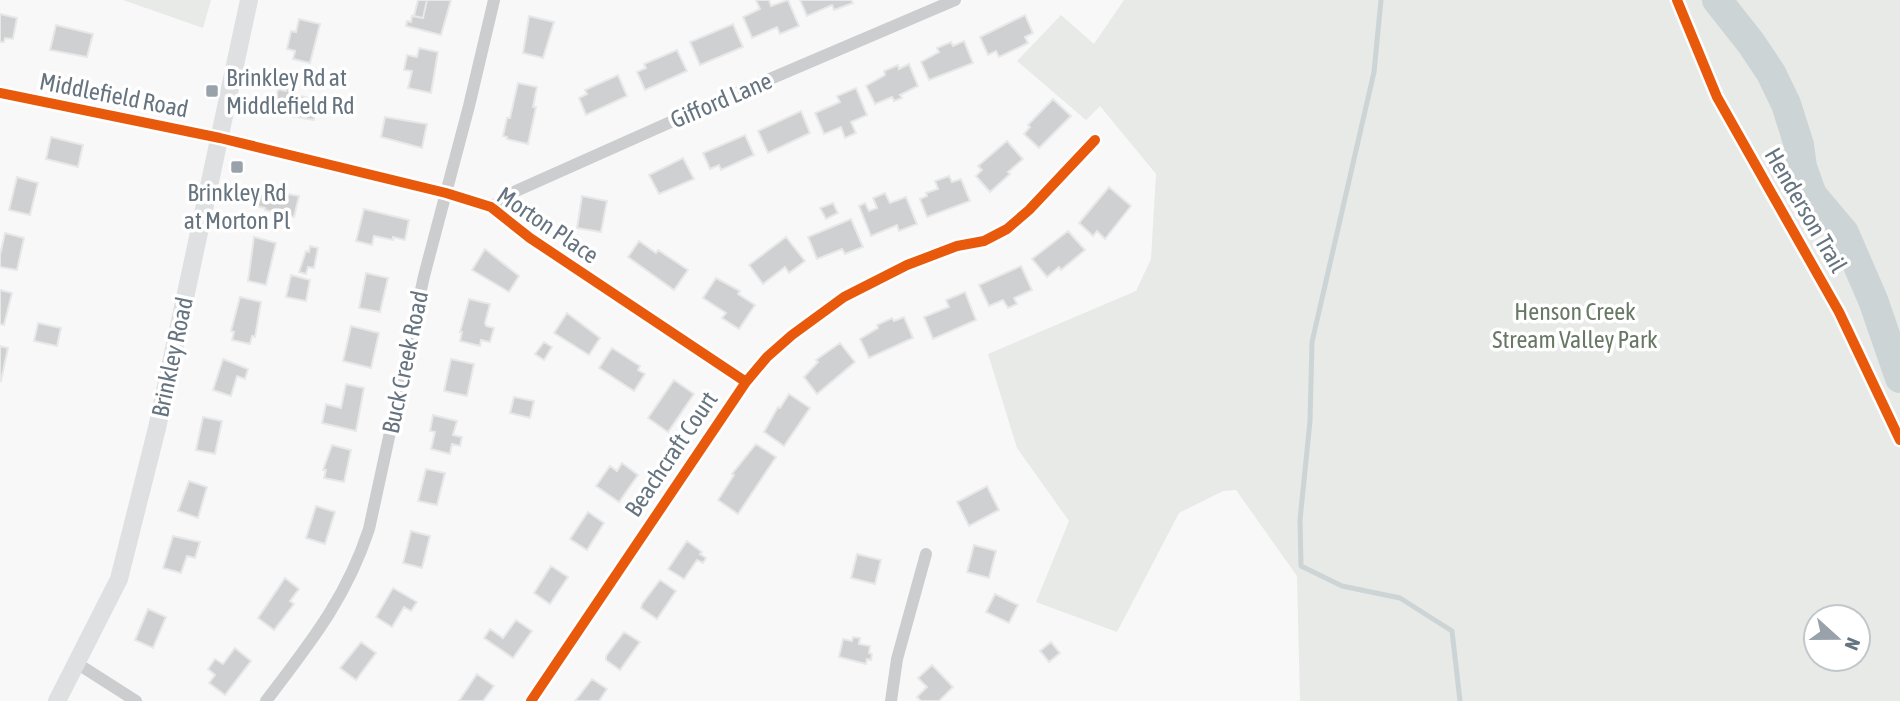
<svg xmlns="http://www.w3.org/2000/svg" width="1900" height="701" font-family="'Asap Condensed',sans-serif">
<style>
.green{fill:#e7eae6;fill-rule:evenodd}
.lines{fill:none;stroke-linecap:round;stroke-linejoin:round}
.stream{stroke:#cdd4d6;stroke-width:5}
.river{stroke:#cdd4d6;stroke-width:30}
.building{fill:#cfd0d2;stroke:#e8e8e8;stroke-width:2}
.minor{stroke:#cbcdce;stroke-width:12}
.secondary{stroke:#dfe0e1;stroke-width:18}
.cycleway-casing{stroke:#fff;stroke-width:15}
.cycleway{stroke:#e8590c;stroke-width:10}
.poi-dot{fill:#99a2aa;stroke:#fff;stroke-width:2.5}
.labels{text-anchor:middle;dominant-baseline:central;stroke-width:7;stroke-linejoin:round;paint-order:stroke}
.poi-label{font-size:24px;fill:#667480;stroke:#fff;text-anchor:start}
.street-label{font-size:24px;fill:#667480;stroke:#fff}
.park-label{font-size:24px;fill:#687865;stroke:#fff}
</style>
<rect width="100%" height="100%" fill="#f8f8f8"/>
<path class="green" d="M123,0H211L203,28Z
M1124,0H1900V701H1300L1297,576L1236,490L1223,491L1179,513L1117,632L1036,602L1069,521L1017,448L988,354L1136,291L1151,259L1156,174L1100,106L1086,120L1017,61L1061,15L1094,44ZM1816,617H1858V659H1816Z"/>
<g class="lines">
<path class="stream" d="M1381,0L1374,72L1312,342L1310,421L1300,520L1301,566L1342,586L1400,598L1452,631L1460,701"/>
<path class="river" d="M1717,0L1751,43L1771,73L1786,104L1799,145L1802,167L1812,195L1844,233L1873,300L1900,378"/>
</g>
<path class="building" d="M418,0H427L423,18L414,16Z
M427,0H451L441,35L406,26L407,21L411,22L412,16L423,18Z
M756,0H769L771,6L788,0L799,26L780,34L777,27L752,38L743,17L760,9Z
M800,0H851L853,3L834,10L832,5L807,16Z
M0,14L17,18L13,39L5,38L4,42H0Z
M1025,15L1033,33L1025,37L1028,43L999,57L996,51L988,55L980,37Z
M529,16L554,22L543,58L523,53Z
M299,19L320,24L310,63L293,59L295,51L287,49L291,31L296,32Z
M733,24L743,47L700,65L690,42Z
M56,25L93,34L87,57L50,50Z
M964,41L973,63L929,80L921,62L939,52L937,48L951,42L953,46Z
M419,48L438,52L431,93L408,88L412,71L404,70L407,55L417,57Z
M677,50L687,71L645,90L637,72L646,68L644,64Z
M909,64L918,86L900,95L902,98L894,101L892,97L875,104L866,86L885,75L884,71L898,65L899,69Z
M618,75L627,96L586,115L579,98L587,94L585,90Z
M518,83L537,87L533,107H536L528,144L507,139V137L503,136L507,118H510Z
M287,87L295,88L294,94L318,101L314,120L273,113L278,89L286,91Z
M856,88L867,115L851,122L856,133L845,138L841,127L824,134L815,113L840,102L837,96Z
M1053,99L1071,116L1039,148L1024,134L1030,127L1028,125Z
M801,111L810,133L768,153L758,131Z
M385,117L427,124L422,148L381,137Z
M745,135L754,155L721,170L719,165L710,169L703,153Z
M51,137L83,145L78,167L46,159Z
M1007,141L1023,159L1008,172L1010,174L990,192L976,176L982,170L978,166Z
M683,158L694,179L659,194L649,175Z
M949,176L952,182L961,179L970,201L927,217L920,199L927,196L926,193L938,189L935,181Z
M17,177L38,183L30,215L9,210Z
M1109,187L1131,206L1105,239L1097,231L1093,236L1079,223Z
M260,189L299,196L294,217L265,210V208L256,206Z
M885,193L890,203L906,197L917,224L899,231L897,225L871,236L859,206L865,203L869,211L877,208L873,198Z
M582,196L607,201L601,232L577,228Z
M833,203L838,213L826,219L820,208Z
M364,209L409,220L405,240L393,237V240L374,236L372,245L356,241Z
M851,219L863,247L845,254L842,249L817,259L808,237Z
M1068,231L1085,250L1061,270L1059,267L1047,277L1032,259Z
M5,233L24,238L17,270L0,267V255Z
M254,237L276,243L266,285L248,281Z
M786,237L805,261L789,273L785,267L763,284L749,265Z
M639,241L656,253L658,250L688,270L674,290L628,257Z
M310,246L318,248L314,268L308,267L306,274L299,272L306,251L309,252Z
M485,249L519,276L509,292L472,270Z
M1021,266L1032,290L1014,298L1017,304L1008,308L1003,300L989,306L979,285Z
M366,273L388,278L380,312L359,308Z
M291,275L310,280L306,301L286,297Z
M716,278L740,291L738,294L755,305L739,329L722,318L726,313L703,298Z
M0,290L12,293L4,325L0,324Z
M965,292L976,320L933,339L924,317L949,307L946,300Z
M240,297L261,302L255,337L252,336L250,344L232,340L234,332L231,331Z
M469,299L490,304L485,323L486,326L494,328L490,342L481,340L480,346L460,341L462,332H460Z
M567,313L600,338L589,355L554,333Z
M904,317L913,338L869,358L860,339L878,328L877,325L892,318L894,321Z
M38,323L61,328L57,346L34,341Z
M351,326L379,333L371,368L343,361Z
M544,342L552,347L544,360L535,354Z
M840,343L855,362L817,394L804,377L818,362L816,360Z
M0,346L8,348L1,381L0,380Z
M612,348L640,366L638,370L645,374L634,391L599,368Z
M223,359L248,369L245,379L237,376L231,396L213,390Z
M451,359L474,364L467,396L444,391Z
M674,380L694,394L668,432L648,418Z
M346,384L364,388L356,431L322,423L326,404L341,408Z
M789,394L810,408L784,446L764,432L778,407L780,408Z
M514,397L534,401L530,418L510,413Z
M433,415L457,421L453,435L462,437L460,446L452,444L450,454L431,449L435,432L430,431Z
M203,417L222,421L215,454L196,450Z
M756,444L776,457L738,514L718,500L734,475L732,474Z
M332,445L351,450L344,482L324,478L326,470H323Z
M622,463L638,475L619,502L596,486L610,466L617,471Z
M426,469L445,473L437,505L418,501Z
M189,481L207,487L198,518L178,511Z
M987,486L999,510L969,526L957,502Z
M316,506L335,512L325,544L306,538Z
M588,512L604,523L587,550L570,539Z
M411,531L430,536L422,568L403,563Z
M173,536L200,542L195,558L187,556L181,573L163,568Z
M687,541L702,552L700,554L706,558L703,563L697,560L684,579L668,569Z
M974,545L996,551L989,578L967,572Z
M857,554L881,560L875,584L851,578Z
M551,566L568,577L550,604L534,593Z
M285,578L299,589L290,601L294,604L274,630L258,618Z
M660,580L676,591L657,619L641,608L642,604Z
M393,588L417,602L411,611L404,607L392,627L376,617Z
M995,594L1018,605L1009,623L986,612Z
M148,609L166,617L153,648L135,640Z
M516,620L532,631L513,658L484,638L490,629L503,638Z
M624,632L640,642L620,670L606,660V656Z
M853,637L860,638L859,644L870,646L869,653L872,654L871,660L867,659L866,664L839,657L843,639L852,641Z
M361,642L376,653L356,680L340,668Z
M1051,642L1060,653L1049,662L1040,651Z
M235,648L251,661L225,695L209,683L215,675L208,669L215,659L223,664Z
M932,665L953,687L939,701H921L917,697L927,687L918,678Z
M477,674L494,686L483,701H459Z
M592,679L607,689L599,701H575Z"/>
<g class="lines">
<path class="minor" d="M0,93L220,138L446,193L491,207L530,238L746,382
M491,207L516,191L702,108L955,0
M78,664L136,701
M266,701C310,643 346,599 369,529L424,276L469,106L494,0
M531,701L746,382L767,357L792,335L844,297L907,265L957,246L984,241L1007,229L1029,210L1095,140
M891,701L897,659L926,554"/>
<path class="secondary" d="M57,701L119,579L157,428L249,0"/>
<defs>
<path id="cycleway" d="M1677,0L1717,97L1839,312L1900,440
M0,93L220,138L446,193L491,207L530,238L746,382
M531,701L746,382L767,357L792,335L844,297L907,265L957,246L984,241L1007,229L1029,210L1095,140"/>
</defs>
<use href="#cycleway" class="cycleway-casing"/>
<use href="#cycleway" class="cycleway"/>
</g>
<g class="poi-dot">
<rect x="205" y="84" width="14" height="14" rx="3.5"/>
<rect x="230" y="160" width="14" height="14" rx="3.5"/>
</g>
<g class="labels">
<g class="poi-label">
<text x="226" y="77">Brinkley Rd at<tspan x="226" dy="28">Middlefield Rd</tspan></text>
<text x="237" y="192" text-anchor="middle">Brinkley Rd<tspan x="237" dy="28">at Morton Pl</tspan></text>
</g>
<g class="street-label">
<text transform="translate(114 95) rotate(11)">Middlefield Road</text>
<text transform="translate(721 100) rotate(-23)">Gifford Lane</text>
<text transform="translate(1806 210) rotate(60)">Henderson Trail</text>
<text transform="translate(548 225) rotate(34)">Morton Place</text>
<text transform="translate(172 357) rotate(-78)">Brinkley Road</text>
<text transform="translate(405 362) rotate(-78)">Buck Creek Road</text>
<text transform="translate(671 454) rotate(-56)">Beachcraft Court</text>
</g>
<g class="park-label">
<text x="1575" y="311">Henson Creek<tspan x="1575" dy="28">Stream Valley Park</tspan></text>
</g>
</g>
<g transform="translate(1837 638) rotate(111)"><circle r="33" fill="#ffffff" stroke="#c2c7cc" stroke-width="2"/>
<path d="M0-5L12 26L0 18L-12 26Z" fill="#99a2aa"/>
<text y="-10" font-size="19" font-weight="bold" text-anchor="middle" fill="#667480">N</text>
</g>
</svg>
